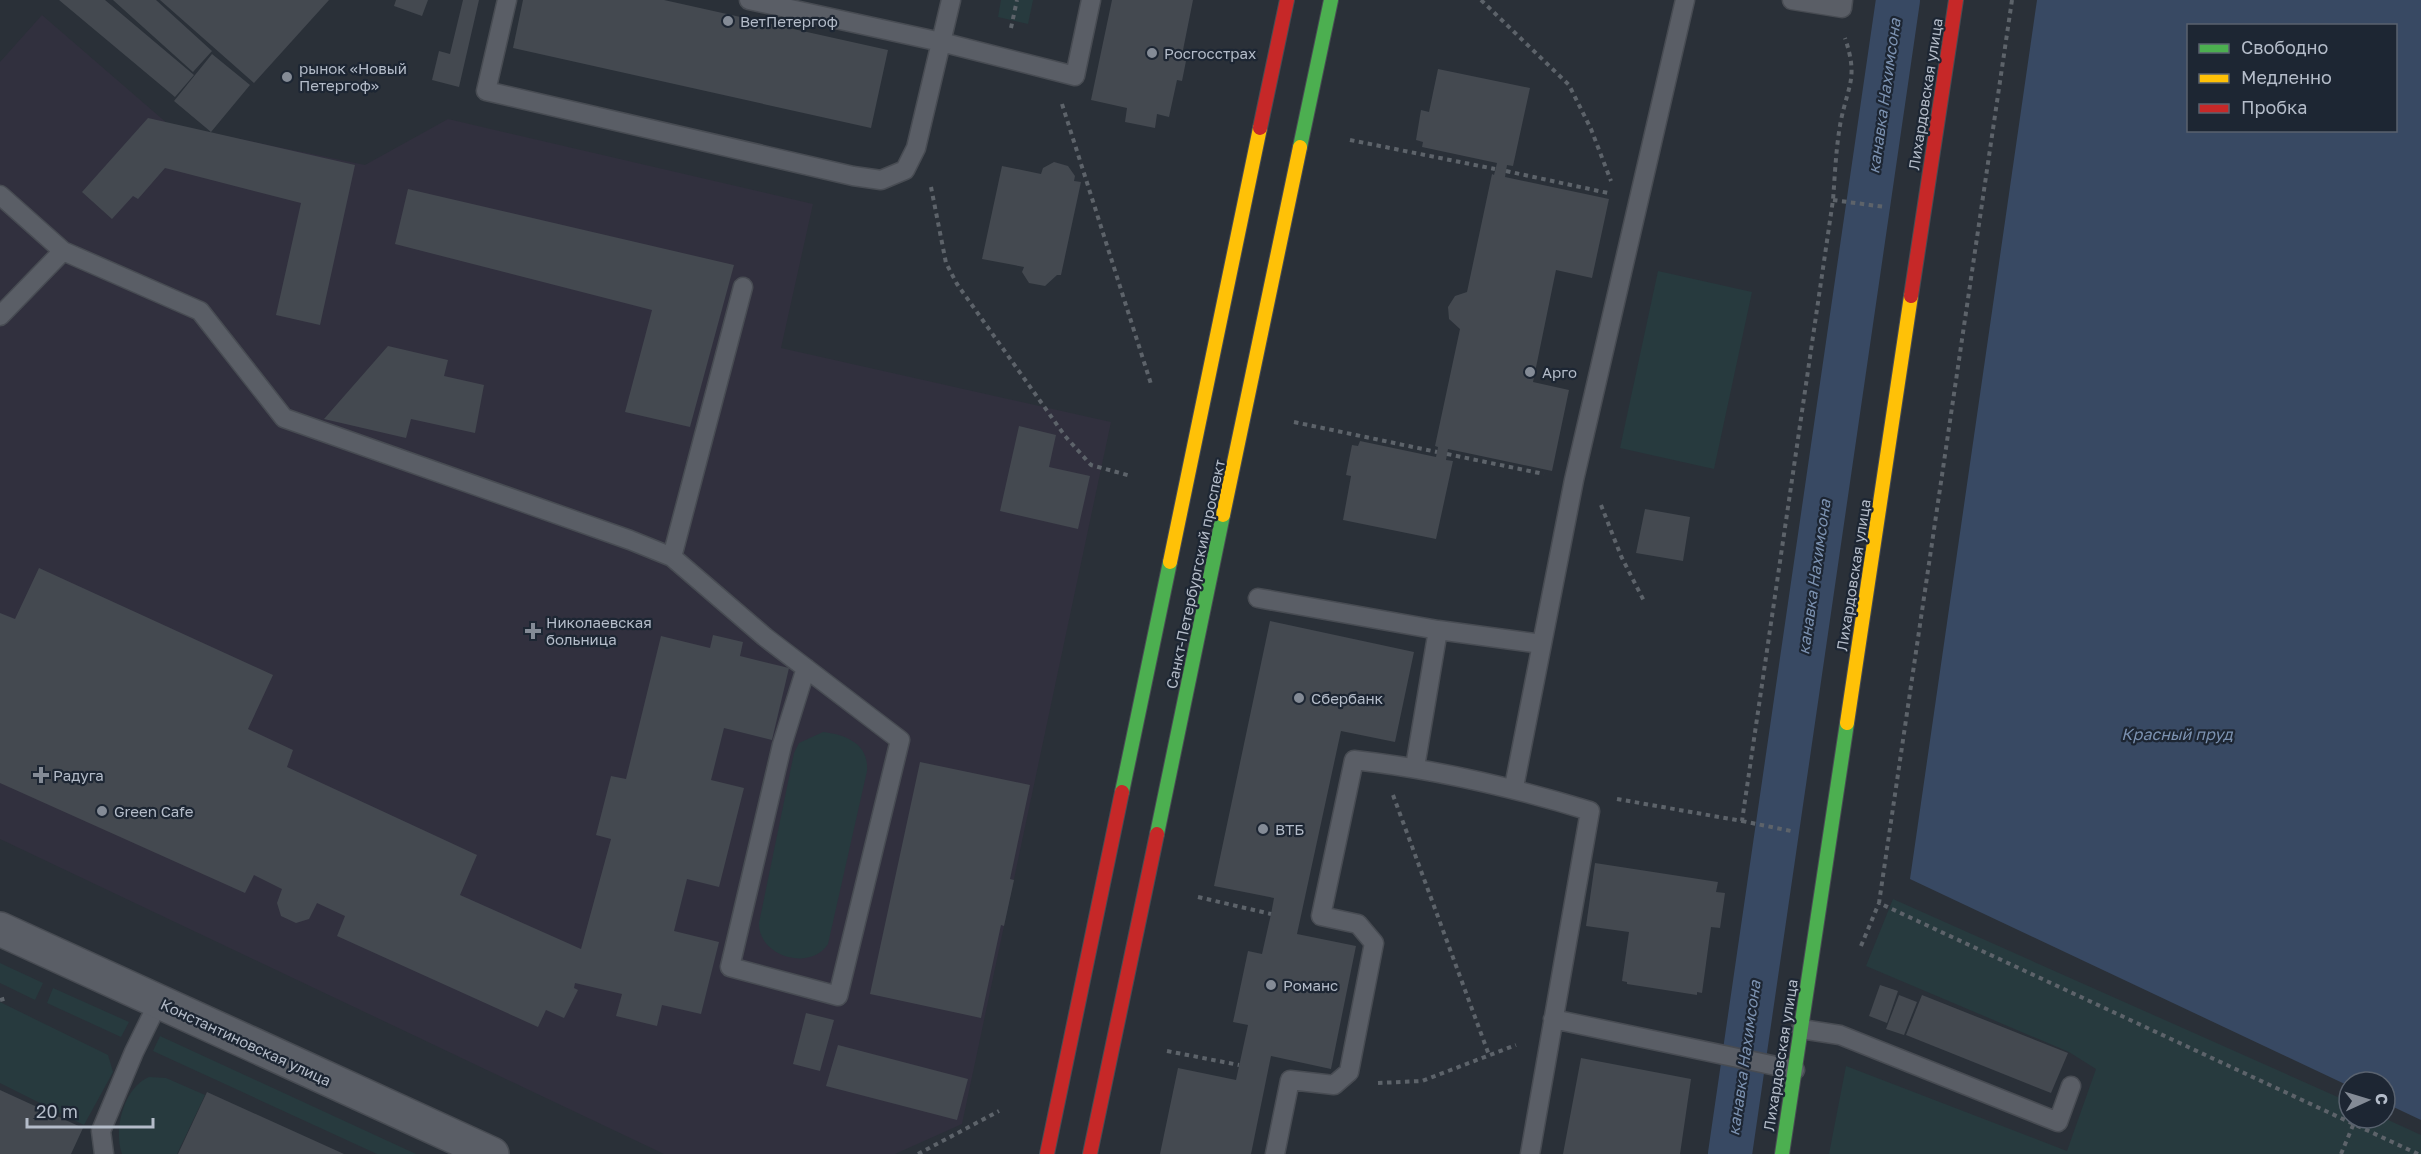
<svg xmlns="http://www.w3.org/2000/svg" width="2421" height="1154" font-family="'Golos Text',sans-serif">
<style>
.medical{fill:#31303e}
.green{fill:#273a3e}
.water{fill:#384963;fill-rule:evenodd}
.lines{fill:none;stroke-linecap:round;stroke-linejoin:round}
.canal{stroke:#384963;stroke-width:44}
.building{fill:#444950}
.lane-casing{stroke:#484c53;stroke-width:21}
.street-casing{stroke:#484c53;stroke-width:36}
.fast-casing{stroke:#484c53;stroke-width:16}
.slow-casing{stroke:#484c53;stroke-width:16}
.jam-casing{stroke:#484c53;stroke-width:16}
.path{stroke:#5d636a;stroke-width:4;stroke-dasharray:4.5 4.5;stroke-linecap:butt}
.lane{stroke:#5a5e66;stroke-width:18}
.street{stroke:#5a5e66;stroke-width:33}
.fast{stroke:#4caf50;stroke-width:14}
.slow{stroke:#ffc107;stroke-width:14}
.jam{stroke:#c62828;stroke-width:14}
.poi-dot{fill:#848b96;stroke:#1d2633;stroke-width:2}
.labels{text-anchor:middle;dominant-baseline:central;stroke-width:4.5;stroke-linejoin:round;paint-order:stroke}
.poi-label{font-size:15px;fill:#b4bcc9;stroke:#1d2633;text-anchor:start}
.street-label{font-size:15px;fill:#b4bcc9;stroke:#1d2633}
.water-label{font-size:16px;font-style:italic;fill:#7c92b1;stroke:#1d2633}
</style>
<rect width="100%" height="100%" fill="#2a3038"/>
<path class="medical" d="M42,15L168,124L365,165L448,119L813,204L781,348L1111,422L962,1124L895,1154H664L0,839V62Z"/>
<path class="green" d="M1001,0H1033L1028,24L998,17Z
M1658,271L1752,292L1714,469L1620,448Z
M823,732C847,735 869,744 867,771L828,944C810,972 758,956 759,923L794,753L799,743Z
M1893,899L2349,1102V1118H2384L2421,1135V1154H1829L1846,1066L2067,1151L2096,1069L2069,1052L1866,966Z
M0,963L43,983L35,1000L0,983Z
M53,988L129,1022L121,1037L47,1003Z
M0,1002L108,1055L113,1072L84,1125L0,1083Z
M160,1036L416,1154H377L153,1051Z
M149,1077L166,1078L205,1095L177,1154H122C113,1130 124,1087 149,1077Z"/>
<path class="water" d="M2037,0H2421V1120L2385,1103V1082H2349V1086L1910,879ZM2188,26H2396V130H2188Z"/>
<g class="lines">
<path class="canal" d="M1730,1154L1898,0"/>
</g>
<path class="building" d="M59,0H105L194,75L175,97Z
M113,0H156L212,51L193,72Z
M160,0H329L254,83Z
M396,0H428L422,16L394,6Z
M463,0H479L459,87L432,80L439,51L450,54Z
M523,0H664L888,50L871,128L513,48Z
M1112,0H1193L1181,60L1186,61L1182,81L1177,80L1169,117L1157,114L1155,128L1125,122L1127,108L1091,100Z
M212,54L250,85L211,132L174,101Z
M1438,69L1530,88L1513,166L1507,165L1505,177L1609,199L1592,278L1556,270L1533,382L1569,390L1552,471L1448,449L1446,460L1453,461L1436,539L1343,520L1351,476L1346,475L1352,445L1358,446L1360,441L1436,457L1438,447L1435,446L1460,329L1449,319L1448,307L1455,296L1467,292L1492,174L1494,175L1497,163L1422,147L1423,142L1416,140L1421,110L1429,112Z
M148,118L355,165L320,325L276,315L301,203L165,168L138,199L133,196L112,219L82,192Z
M1054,162L1068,166L1075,176L1074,181L1081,182L1061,275H1057L1045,286L1029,283L1022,272L1024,267L982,259L1002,166L1041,174L1043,168Z
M408,189L734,265L690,427L625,412L652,310L395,244Z
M388,346L448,360L444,376L484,385L475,433L411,419L406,438L324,419Z
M1019,426L1056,435L1049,467L1090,476L1078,529L1000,511Z
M1645,509L1690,517L1683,561L1636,553Z
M39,568L273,675L248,729L293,750L287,767L477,855L460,895L581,949L611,839L596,835L611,776L626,779L661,636L710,648L713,635L743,642L740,656L789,668L772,740L724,728L711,780L744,788L719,887L687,879L674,931L719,942L701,1014L662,1005L657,1026L616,1016L622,994L575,983L574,988L578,990L564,1018L546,1010L538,1027L337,936L345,916L317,903L309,919L296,923L281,916L277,903L282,889L254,875L245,893L0,783V613L15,619Z
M1270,621L1414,652L1395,742L1341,731L1297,934L1356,946L1331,1069L1271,1056L1251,1154H1160L1178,1068L1236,1080L1248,1025L1233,1022L1248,951L1262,954L1271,914L1274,898L1214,886Z
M920,762L1030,785L1010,879L1014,880L1004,926L1001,925L981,1018L870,994Z
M1595,863L1718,882L1716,892L1725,893L1720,928L1711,927L1702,993L1697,992V995L1627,984V982L1622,981L1629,932L1586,926Z
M1880,985L1898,991L1887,1023L1869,1016Z
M1899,995L1917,1002L1904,1035L1886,1029Z
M1922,995L2068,1053L2051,1093L1906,1035Z
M806,1013L834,1020L820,1071L793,1064Z
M838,1045L968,1079L957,1120L826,1086Z
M1581,1058L1691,1079L1680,1154H1563Z
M0,1090L83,1128L71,1154H0Z
M207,1092L344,1154H178Z"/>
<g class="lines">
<defs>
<path id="lane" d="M507,0L486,91L853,176L881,180L905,170L916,148L951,0
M749,0L941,42L1075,76L1091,0
M1792,0L1842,8L1843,0
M0,195L63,251L0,316
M63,251L200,311L284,418L630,540L672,557L765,637L900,740L838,996L730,967L782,745L806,668
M672,557L743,287
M1258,598L1438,630L1542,644
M1415,767L1438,630
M1514,787L1574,480L1685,0
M1553,1019L1795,1070
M1801,1029L1840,1035L2058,1122L2071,1086
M104,1154L101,1131L134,1052L159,1001
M1275,1154L1290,1080L1334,1085L1349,1072L1374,943L1358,924L1321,916L1354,760C1435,769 1512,787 1590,811L1530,1154"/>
<path id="street" d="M0,929L492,1154"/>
<path id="fast" d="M1300,147L1331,0
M1122,792L1170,562
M1157,834L1223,515
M1782,1154L1847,723"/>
<path id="slow" d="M1223,515L1300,147
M1170,562L1260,128
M1847,723L1911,296"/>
<path id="jam" d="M1260,128L1287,0
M1911,296L1956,0
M1047,1154L1122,792
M1090,1154L1157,834"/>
</defs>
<use href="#lane" class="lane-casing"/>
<use href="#street" class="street-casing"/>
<use href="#fast" class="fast-casing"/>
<use href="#slow" class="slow-casing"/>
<use href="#jam" class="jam-casing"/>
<path class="path" d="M1481,0L1569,85L1591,129L1611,181
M2012,0L1879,903L2418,1154
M1011,28L1017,0
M1062,104L1151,384
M1350,140L1495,169
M1506,171L1608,193
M931,187L946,263L957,284L1065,436L1091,465L1131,476
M1833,200L1885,207
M1294,422L1437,452
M1447,454L1544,474
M1601,505L1621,556L1645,603
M1393,795L1489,1055
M1617,799L1742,821L1833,200C1835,174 1836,146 1841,120C1849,83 1858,77 1845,38
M1742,821L1791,831
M1198,897L1271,914
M1861,946L1879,903
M0,1000L7,998
M1167,1051L1239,1065
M1378,1083L1422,1081L1516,1045
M918,1154L999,1111
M2341,1154L2354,1123"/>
<use href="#lane" class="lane"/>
<use href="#street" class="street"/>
<use href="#fast" class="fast"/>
<use href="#slow" class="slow"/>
<use href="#jam" class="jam"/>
</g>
<g class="poi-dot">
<circle cx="728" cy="21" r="6"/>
<circle cx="1152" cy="53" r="6"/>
<circle cx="287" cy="77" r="6"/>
<circle cx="1530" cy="372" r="6"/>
<path d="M530 622h6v6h6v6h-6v6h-6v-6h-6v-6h6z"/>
<circle cx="1299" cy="698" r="6"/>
<path d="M38 766h6v6h6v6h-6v6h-6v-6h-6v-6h6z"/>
<circle cx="102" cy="811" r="6"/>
<circle cx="1263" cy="829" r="6"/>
<circle cx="1271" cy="985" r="6"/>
</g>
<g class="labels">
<g class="poi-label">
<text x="740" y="21">ВетПетергоф</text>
<text x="1164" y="53">Росгосстрах</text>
<text x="299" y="68">рынок «Новый<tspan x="299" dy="17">Петергоф»</tspan></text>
<text x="1542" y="372">Арго</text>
<text x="546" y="622">Николаевская<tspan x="546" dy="17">больница</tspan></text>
<text x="1311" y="698">Сбербанк</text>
<text x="53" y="775">Радуга</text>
<text x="114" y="811">Green Cafe</text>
<text x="1275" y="829">ВТБ</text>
<text x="1283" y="985">Романс</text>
</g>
<g class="street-label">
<text transform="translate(1925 94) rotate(-81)">Лихардовская улица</text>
<text transform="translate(1195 574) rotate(-78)">Санкт-Петербургский проспект</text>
<text transform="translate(1853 575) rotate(-81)">Лихардовская улица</text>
<text transform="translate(246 1042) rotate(25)">Константиновская улица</text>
<text transform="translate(1780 1055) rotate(-81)">Лихардовская улица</text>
</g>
<g class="water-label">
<text transform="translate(1884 96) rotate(-82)">канавка Нахимсона</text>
<text transform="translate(1814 577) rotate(-82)">канавка Нахимсона</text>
<text x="2177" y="734">Красный пруд</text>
<text transform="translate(1744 1058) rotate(-82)">канавка Нахимсона</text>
</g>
</g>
<rect x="2187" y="24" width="210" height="108" fill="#1d2633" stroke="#59626f" stroke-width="1.5"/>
<rect x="2199" y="44" width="30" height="9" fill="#4caf50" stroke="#59626f" stroke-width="1.5"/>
<text x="2241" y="54" font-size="18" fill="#b4bcc9">Свободно</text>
<rect x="2199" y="74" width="30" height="9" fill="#ffc107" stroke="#59626f" stroke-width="1.5"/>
<text x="2241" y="84" font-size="18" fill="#b4bcc9">Медленно</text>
<rect x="2199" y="104" width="30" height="9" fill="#c62828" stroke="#59626f" stroke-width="1.5"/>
<text x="2241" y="114" font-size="18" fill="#b4bcc9">Пробка</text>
<g transform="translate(2367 1100) rotate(86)"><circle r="28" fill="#1d2633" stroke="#59626f" stroke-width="1.5"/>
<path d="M0-4.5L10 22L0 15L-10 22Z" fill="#848b96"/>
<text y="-9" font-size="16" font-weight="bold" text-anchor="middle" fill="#b4bcc9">С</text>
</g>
<path d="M27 1118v9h126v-9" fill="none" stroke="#b4bcc9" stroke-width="3"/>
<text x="36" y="1118" font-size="18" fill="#b4bcc9" stroke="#1d2633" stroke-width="4.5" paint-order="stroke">20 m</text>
</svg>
